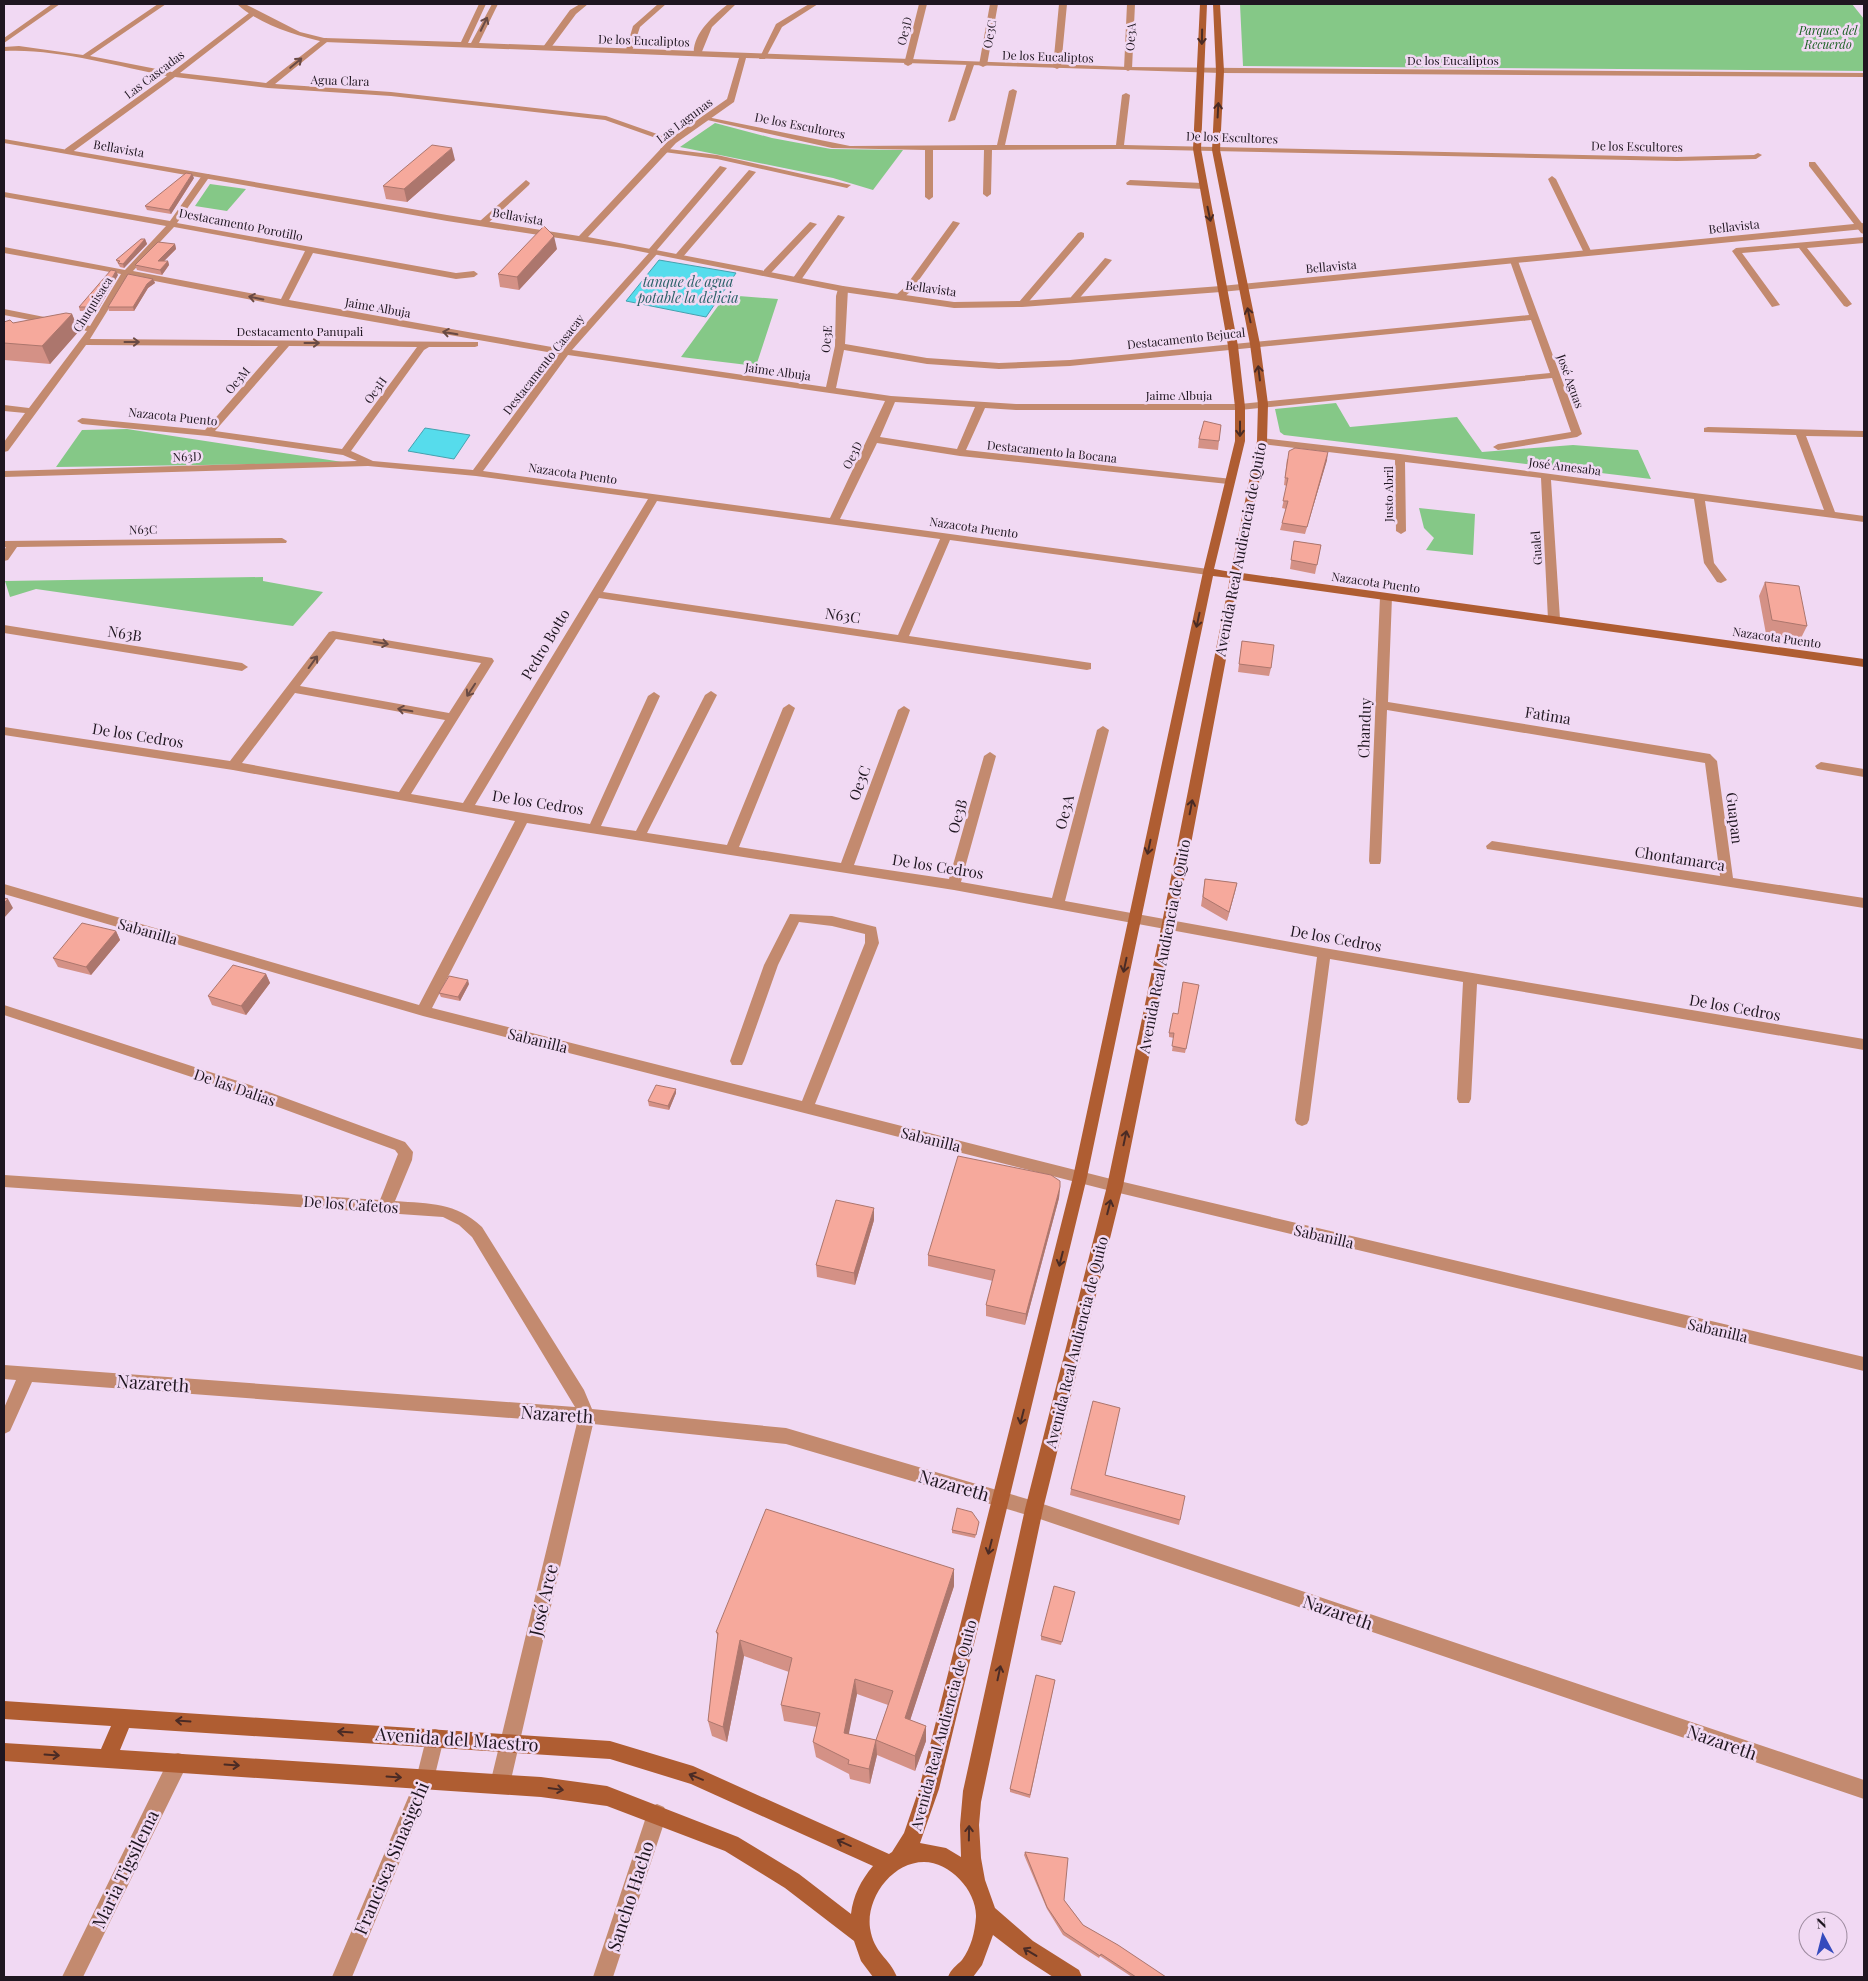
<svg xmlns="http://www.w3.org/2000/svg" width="1868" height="1981" font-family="'Playfair Display',serif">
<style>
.green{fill:#85c887}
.water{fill:#56dcec;stroke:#46a1af}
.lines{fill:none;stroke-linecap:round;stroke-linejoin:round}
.minor{fill:#c38a6f;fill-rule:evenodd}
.tertiary{fill:#c38a6f;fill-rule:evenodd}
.secondary{fill:#af5d32;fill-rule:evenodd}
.wall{fill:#d49186;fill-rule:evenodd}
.shaded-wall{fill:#ac766d}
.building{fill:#f6a99c;stroke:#ac766d;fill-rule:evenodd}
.oneway{stroke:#694a44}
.oneway2{stroke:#4a2b25}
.labels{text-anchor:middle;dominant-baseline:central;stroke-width:5;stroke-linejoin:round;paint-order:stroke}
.far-park-label{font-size:12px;font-style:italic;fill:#185f21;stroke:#f1d9f3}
.far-street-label{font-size:12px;fill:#1f1620;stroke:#f1d9f3}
.far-water-label{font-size:14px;font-style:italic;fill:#2a6168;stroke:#f1d9f3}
.street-label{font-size:15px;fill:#1f1620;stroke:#f1d9f3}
.near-street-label{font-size:18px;fill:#1f1620;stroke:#f1d9f3}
</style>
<rect width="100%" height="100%" fill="#f1d9f3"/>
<path class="green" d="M1240,4H1852L1864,19V71L1243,66Z
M715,123L772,138L831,149L903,150L873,190L833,178L680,147Z
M210,184L246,189L227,211L195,206Z
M726,295L778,299L756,366L681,357Z
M1336,403L1350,427L1457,417L1482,452L1573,445L1638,450L1651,479L1284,435L1280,432L1275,409Z
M127,429L349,463L56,467L82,430Z
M1419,508L1475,514L1473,555L1426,550L1434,538L1424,528Z
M263,577V581L323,592L293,626L36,589L10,597L5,581Z"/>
<path class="water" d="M659,260L736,273L706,317L626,301Z
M425,428L470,435L454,459L408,451Z"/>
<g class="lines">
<path class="minor" d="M52,4H60L4,43V38Z
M158,4H166L90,56L172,72L253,10L257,12L256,14L180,73L266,83L324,38H327V42L275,84L391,92L606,116L677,141L670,143L605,120L391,96L268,88L175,77L71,153H65V149L167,76C117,66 54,48 4,51V47L19,46L83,55Z
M580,4H588L576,14L550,49H544L543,47L570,10Z
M658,4H666L640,27L632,51L625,53L633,26Z
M728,4H736L712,27L701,54L694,56C691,35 713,16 728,4Z
M809,4H818L782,27L765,59H759L776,24Z
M919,4H927L912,64L908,66L904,64Z
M990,4H998L987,65L983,67L979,65Z
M1059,4H1067L1061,67L1057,69L1053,67Z
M1127,4H1135L1132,69L1128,71L1124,69Z
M967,63L974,65L955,120L948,122Z
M1013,89L1017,91L1005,145H1116L1122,95L1126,93L1130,95L1124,145L1677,157L1754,155L1758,153L1762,155L1756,159L1677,161L1120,149L992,150L991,194L987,197L983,194L984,150H933V197L929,200L925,197V150L832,148L703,119L707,117L850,146L997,145L1009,91Z
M661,148L717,155L851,185L847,188L717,159L664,152L660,150Z
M1809,162H1815L1864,226V234L1861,233L1809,166Z
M720,166L727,168L657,250V254L572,350L826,387L835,346L836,296L838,289L843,286L848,289L845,344L927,358L999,363L1070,360L1529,315L1510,261L1514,258L1518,261L1582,434L1577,437L1498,450L1493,447L1498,444L1571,432L1552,378L1240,410H1016L985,408L966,450L1232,479V483L1228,484L960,456L877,443L840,519L1208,569L1213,572L1208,575L950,540L909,636L1091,663V669L1087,670L599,598L475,805L590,824L648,696L654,692L660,696L601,826L636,831L705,695L711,691L717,695L647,833L727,845L783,708L789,704L795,708L739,847L841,863L898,710L904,706L910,710L854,865L949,879L984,756L990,752L996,756L961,882L1052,898L1097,730L1103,726L1109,730L1065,901L1324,948L1864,1039V1050L1477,984L1471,1099L1469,1103H1459L1457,1099L1463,982L1330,959L1309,1120L1307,1124L1302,1126L1297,1124L1295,1120L1317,957L954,890L527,823L432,1008L802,1101L865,943V934L832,926L799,922L778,965L744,1061L742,1065H732L730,1061L764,965L790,914L832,916L876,927L879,943L815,1104L1115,1180L1864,1357V1371L1115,1192L423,1016L4,894V884L419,1005L515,821L233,770L4,735V727L230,761L329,632L333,631L492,658L494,661L411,794L463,803L648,499L476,476L368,466L4,477V471L357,461L343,455L208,436L82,424L77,421L82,418L205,430L278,346L86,345L8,451L4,452V442L25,413L4,411V405L29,408L87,331L4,315V309L90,326L121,274L4,253V247L125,270L166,226L4,197V192L170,221L203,174H209L210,176L177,223L456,273L474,271L478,274L474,277L456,279L313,253L289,300L563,349L649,253V249ZM174,227L305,251L281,299L133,271ZM129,276L283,306L559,354L473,470L373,461L351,451L424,350L429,347H475L478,346V342L90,339ZM1531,320L1550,373L1240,404H1016L891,396L836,388L844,350L927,364L999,369L1070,366ZM289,346L417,347L342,449L215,431ZM568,355L885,401L830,518L483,471ZM895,402L975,407L957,449L880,437ZM657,501L940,539L898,635L603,592ZM336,639L481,663L449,713L300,686ZM295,693L445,720L399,792L242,763Z
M749,170L756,172L682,258H676V254Z
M1552,176L1556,179L1592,253L1591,255L1584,253L1548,179Z
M526,180L530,183L529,185L486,225H480V221Z
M1130,180L1203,183L1207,186L1203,189L1127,185L1126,183Z
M838,215L845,217L801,280H795L793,278Z
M953,221L960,223L911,291L902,299H896V295L905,287Z
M810,222L817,224L770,274H764V270Z
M1081,232L1084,233V237L1025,306H1019V302L1078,233Z
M1864,237V243L1807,248L1852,304L1847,307L1844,306L1799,248L1742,253L1780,305L1772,307L1732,251L1736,248Z
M1105,258L1112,260L1077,301H1071V297Z
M1708,427L1864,431V437L1806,436L1835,512L1864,516V522L1705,501L1714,563L1727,580L1721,583L1717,582L1704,563L1694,499L1551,480L1560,619L1554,623L1548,619L1541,478L1405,462L1406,531L1401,534L1396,531L1395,460L1262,444L1257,441L1262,438L1400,454L1824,510L1796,435L1704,432V428Z
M282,538L287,541L286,543L17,547L8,560L4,561V551L6,547H4V541Z
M1386,594L1392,597L1388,702L1710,754L1717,761L1733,878L1864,898V908L1487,849L1486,846L1492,841L1720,876L1705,763L1387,710L1381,861L1380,864H1370L1369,861L1380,597Z
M4,625L242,663L248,667L242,671L4,633Z
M1821,762L1864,769V777L1817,769L1815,766Z
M4,1005L250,1085L405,1142L413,1152L412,1160L395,1201C431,1204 455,1202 482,1227L584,1390L592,1409L786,1428L1034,1501L1864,1780V1799L1034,1517L786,1444L593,1424L510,1784L507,1791L500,1794L493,1791L490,1784L577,1423L32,1382L10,1431L4,1434V1408L16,1380L4,1379V1365L575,1407L472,1237L459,1225L443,1217L4,1187V1175L380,1200L398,1154L395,1150L240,1093L4,1015Z
M435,1729L442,1731L444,1738L434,1779L352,1977H332L416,1779L428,1731Z
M178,1753L185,1755L187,1762L185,1769L83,1977H62L171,1755Z
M657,1804L664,1807L667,1814L613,1977H593L647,1814L650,1807Z"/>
<path class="tertiary" d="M237,4H245L300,32L324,38L461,42L479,4H486L468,43H471L492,4H498L479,43L1129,67L1864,73V77L1221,73L746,58L734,102L676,143L588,237L843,286L954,302L1022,301L1221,286L1864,223V229L1221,292L1022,307L954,308L843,292L623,248L447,221L4,143V139L447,215L579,236L670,139L727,99L739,58L324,42C297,36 258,24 237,4Z"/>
<path class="secondary" d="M1200,4H1207L1201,149L1238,346L1245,407V441L1214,569L1231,572L1257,441L1258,404L1250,344L1212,150L1216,71L1213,4H1220L1224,71L1220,150L1260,344L1268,404L1267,441L1242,573L1864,659V667L1241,580L1176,923L1123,1186L1043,1509L981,1802L979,1825L981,1858L985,1880L995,1908L1033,1941L1079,1970L1082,1977H1053L1019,1955L993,1935L982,1965L973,1977H948C951,1969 956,1966 962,1960C971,1948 975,1932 976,1917C977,1891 950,1862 924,1862C892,1862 866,1898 870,1928C874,1954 889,1957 897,1977H873L861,1961L854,1941L785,1888L725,1851L607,1806L541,1797L4,1761V1743L101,1749L111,1726L4,1719V1701L610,1741L693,1766L889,1854L892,1852L904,1833L919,1789L1073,1177L1203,572L1235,441V407L1228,346L1193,149ZM1213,576L1230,578L1162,923L1107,1186L1025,1509L963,1791L960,1825L961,1857L946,1848L920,1843L939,1789L1087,1177ZM129,1728L610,1759L691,1784L873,1866C861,1880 853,1896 851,1914L799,1874L738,1837L607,1786L541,1777L120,1750Z"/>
</g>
<path class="wall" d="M455,160L407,202L386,199L383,186Z
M194,178L171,214L147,210L145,206Z
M145,239L147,244L124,268L120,267L116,260Z
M175,244L176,249L164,261H168L169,265L162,275L137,270L135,265Z
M557,249L519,290L500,287L498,274Z
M118,275L97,311H80L79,307Z
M153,279L155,283L148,288L134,311H109L108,307Z
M72,314L79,331L50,364L4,360V322L13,323Z
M1199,439L1219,441L1218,450L1198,448Z
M1287,459L1327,460L1305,534L1280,530L1286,509L1282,508L1287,486L1284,485Z
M1294,541L1321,545L1315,574L1290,569Z
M1765,582L1807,626L1800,640L1766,634L1759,596Z
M1242,641L1271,668L1269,676L1238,672Z
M1205,879L1237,883L1227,921L1201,906Z
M116,931L120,940L91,975L58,967L53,958Z
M266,974L270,983L246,1015L212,1005L208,996Z
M469,984L460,1001L441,997L439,993Z
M1199,985L1185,1053L1172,1051L1174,1038L1169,1037V1033L1178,1014Z
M676,1093L669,1110L649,1106L648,1101Z
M1060,1187L1059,1198L1025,1325L986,1316V1305L993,1281L928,1266V1255Z
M874,1220L855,1285L817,1277L816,1265Z
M1105,1475L1180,1520L1179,1525L1070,1495L1071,1489Z
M979,1522L975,1538L952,1533V1530Z
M954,1569V1586L910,1720L926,1726V1741L915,1771L877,1755L870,1784L850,1779L849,1774L816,1757L813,1742L817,1727L784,1721L781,1705L789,1672L744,1656L727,1742L712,1736L708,1721L718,1637L716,1632ZM857,1694L888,1705L876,1740L848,1734Z
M1074,1595L1061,1645L1041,1640V1636Z
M1055,1680L1030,1798L1010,1792V1789Z
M1025,1852L1064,1900L1083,1925L1166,1977H1132L1100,1956L1099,1958L1063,1935L1047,1909L1024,1855Z"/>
<path class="shaded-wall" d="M452,148L455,160L407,202L404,189Z
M192,174L194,178L171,214L169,210Z
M554,236L557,249L519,290L517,277Z
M145,239L147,244L124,268L123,264Z
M175,244L176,249L160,265L158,261Z
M168,261L169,265L162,275L160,270Z
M116,271L118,275L97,311L95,307Z
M153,279L155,283L148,288L134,311L133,307L147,284Z
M72,314L79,331L50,364L42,346Z
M1328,452L1327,460L1305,534L1307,527Z
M1237,883L1235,892L1227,921L1229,912Z
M8,899L13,908L4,918V903Z
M116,931L120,940L91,975L86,967Z
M266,974L270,983L246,1015L241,1006Z
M468,980L469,984L460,1001L458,997Z
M676,1089V1093L669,1110L668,1106Z
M1060,1187L1059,1198L1025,1325L1026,1314Z
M874,1208V1220L855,1285L854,1273Z
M954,1569V1586L906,1733L905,1718Z
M740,1640L744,1656L727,1742L723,1727Z
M855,1679L857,1694L846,1748L844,1733Z
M926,1726V1741L915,1771V1756Z
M876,1740L877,1755L870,1784L869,1769Z"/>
<path class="building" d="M432,145L452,148L404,189L383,186Z
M186,173L192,174L169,210L145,206Z
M544,226L554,236L517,277L498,274Z
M141,239H145L123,264L118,263L120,261L116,260Z
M158,242L175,244L158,261H168L160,270L135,265Z
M111,270L116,271L95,307H79Z
M128,274L153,279L147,284L133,307H108Z
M66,313L72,314L42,346L4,343V322L10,320L13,323Z
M1204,421L1221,425L1219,441L1199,439Z
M1295,448L1328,452L1307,527L1282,523L1288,501H1283L1288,478H1285L1289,451Z
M1294,541L1321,545L1317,565L1291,560Z
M1765,582L1799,586L1807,626L1772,620Z
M1242,641L1274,645L1271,668L1239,664Z
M1205,879L1237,883L1229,912L1203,897Z
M4,898L8,899L4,903Z
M82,923L116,931L86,967L53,958Z
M233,965L266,974L241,1006L208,996Z
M449,976L468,980L458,997L439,993Z
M1183,982L1199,985L1186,1049L1172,1046L1174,1033H1169L1173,1013L1178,1014Z
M656,1085L676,1089L668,1106L648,1101Z
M958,1156L1051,1175L1060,1181V1187L1026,1314L986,1305L995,1270L928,1255Z
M836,1200L874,1208L854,1273L816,1265Z
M1093,1401L1120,1408L1105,1475L1185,1496L1180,1520L1071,1489Z
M957,1508L972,1512L979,1522L976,1535L952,1530Z
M766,1509L954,1569L905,1718L926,1726L915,1756L876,1740L869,1769L848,1764L849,1760L813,1742L820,1713L781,1705L792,1658L740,1640L723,1727L708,1721L718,1633L716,1632ZM855,1679L893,1691L876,1740L844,1733Z
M1054,1586L1075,1592L1062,1642L1041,1636Z
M1036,1675L1055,1680L1030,1795L1010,1789Z
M1025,1852L1068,1858L1064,1900L1083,1925L1118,1945L1166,1977H1136L1101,1954L1100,1956L1064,1932L1047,1907Z"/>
<defs><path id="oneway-shaft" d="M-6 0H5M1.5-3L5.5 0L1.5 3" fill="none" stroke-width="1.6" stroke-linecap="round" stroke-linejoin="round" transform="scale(1.25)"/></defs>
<g class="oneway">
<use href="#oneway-shaft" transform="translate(484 24) rotate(-64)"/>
<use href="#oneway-shaft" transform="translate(296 63) rotate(-40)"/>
<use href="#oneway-shaft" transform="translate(256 298) rotate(-169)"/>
<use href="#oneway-shaft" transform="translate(450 333) rotate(-170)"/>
<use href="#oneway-shaft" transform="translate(132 342)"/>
<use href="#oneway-shaft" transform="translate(312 343)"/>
<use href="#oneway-shaft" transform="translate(381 643) rotate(10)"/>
<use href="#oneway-shaft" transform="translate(313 662) rotate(-54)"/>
<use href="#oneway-shaft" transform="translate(471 690) rotate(123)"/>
<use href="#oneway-shaft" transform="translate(405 710) rotate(-170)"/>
</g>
<g class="oneway2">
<use href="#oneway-shaft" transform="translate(1202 37) rotate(91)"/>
<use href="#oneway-shaft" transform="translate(1218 110) rotate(-87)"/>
<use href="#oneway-shaft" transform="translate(1209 214) rotate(78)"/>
<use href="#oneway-shaft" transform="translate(1249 315) rotate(-102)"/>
<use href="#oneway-shaft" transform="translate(1259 373) rotate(-97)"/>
<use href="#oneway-shaft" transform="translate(1240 429) rotate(90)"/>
<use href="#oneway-shaft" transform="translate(1198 620) rotate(102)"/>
<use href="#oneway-shaft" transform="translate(1191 807) rotate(-79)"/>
<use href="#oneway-shaft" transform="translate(1149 847) rotate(102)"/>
<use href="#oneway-shaft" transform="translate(1125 965) rotate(102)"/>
<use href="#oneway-shaft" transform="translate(1125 1138) rotate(-78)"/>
<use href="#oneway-shaft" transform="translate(1109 1207) rotate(-76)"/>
<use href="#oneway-shaft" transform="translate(1061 1259) rotate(104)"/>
<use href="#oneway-shaft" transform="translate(1022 1417) rotate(104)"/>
<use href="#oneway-shaft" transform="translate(990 1547) rotate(104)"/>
<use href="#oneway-shaft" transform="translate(999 1673) rotate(-78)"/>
<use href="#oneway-shaft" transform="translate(183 1721) rotate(-176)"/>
<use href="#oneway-shaft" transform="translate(345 1732) rotate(-176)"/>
<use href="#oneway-shaft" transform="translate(52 1755) rotate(4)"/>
<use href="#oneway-shaft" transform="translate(232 1765) rotate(4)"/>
<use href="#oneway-shaft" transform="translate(394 1777) rotate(4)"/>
<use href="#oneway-shaft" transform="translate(696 1777) rotate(-158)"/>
<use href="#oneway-shaft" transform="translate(556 1789) rotate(8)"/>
<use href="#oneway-shaft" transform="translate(969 1833) rotate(-89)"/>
<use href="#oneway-shaft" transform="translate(844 1843) rotate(-156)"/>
<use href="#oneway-shaft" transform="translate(1030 1952) rotate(-149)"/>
</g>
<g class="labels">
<g class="far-park-label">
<text x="1828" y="30">Parques del<tspan x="1828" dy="14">Recuerdo</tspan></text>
</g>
<g class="far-street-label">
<text transform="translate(904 31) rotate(-76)">Oe3D</text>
<text transform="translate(989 34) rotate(-80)">Oe3C</text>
<text transform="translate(1130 37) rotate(-87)">Oe3A</text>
<text transform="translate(644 40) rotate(2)">De los Eucaliptos</text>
<text transform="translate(1048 56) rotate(2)">De los Eucaliptos</text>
<text x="1453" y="60">De los Eucaliptos</text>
<text transform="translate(154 74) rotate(-37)">Las Cascadas</text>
<text transform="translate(340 80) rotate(2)">Agua Clara</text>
<text transform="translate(684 120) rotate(-37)">Las Lagunas</text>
<text transform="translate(800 125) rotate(11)">De los Escultores</text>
<text transform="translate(1232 137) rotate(2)">De los Escultores</text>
<text transform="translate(1637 146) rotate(1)">De los Escultores</text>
<text transform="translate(119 148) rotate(10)">Bellavista</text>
<text transform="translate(518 216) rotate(10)">Bellavista</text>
<text transform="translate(241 224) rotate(11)">Destacamento Porotillo</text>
<text transform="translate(1734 226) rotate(-6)">Bellavista</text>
<text transform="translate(1331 266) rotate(-5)">Bellavista</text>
<text transform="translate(931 288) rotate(8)">Bellavista</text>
<text transform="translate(92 304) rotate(-58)">Chuquisaca</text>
<text transform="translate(378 307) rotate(10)">Jaime Albuja</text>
<text x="300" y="331">Destacamento Panupali</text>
<text transform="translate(1186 338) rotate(-6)">Destacamento Bejucal</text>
<text transform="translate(826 339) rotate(-85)">Oe3E</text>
<text transform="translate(543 364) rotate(-52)">Destacamento Casacay</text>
<text transform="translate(778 371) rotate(8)">Jaime Albuja</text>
<text transform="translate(237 380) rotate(-49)">Oe3M</text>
<text transform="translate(1571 381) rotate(70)">José Aguas</text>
<text transform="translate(375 390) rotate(-54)">Oe3H</text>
<text x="1179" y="395">Jaime Albuja</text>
<text transform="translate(173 416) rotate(6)">Nazacota Puento</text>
<text transform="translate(1052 451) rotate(6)">Destacamento la Bocana</text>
<text transform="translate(852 455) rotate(-63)">Oe3D</text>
<text transform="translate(187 456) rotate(-2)">N63D</text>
<text transform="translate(1565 466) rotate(7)">José Amesaba</text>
<text transform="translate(573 473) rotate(8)">Nazacota Puento</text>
<text transform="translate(1388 494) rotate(-90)">Justo Abril</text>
<text transform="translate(974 527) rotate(8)">Nazacota Puento</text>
<text transform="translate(143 529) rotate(-1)">N63C</text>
<text transform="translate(1536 548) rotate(-94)">Gualel</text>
<text transform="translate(1376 582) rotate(8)">Nazacota Puento</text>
<text transform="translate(1777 637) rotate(8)">Nazacota Puento</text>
</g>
<g class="far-water-label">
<text x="688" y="281">tanque de agua<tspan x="688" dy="16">potable la delicia</tspan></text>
</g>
<g class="street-label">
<text transform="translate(1240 549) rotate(-79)">Avenida Real Audiencia de Quito</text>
<text transform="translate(843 615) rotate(8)">N63C</text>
<text transform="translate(125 633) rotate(9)">N63B</text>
<text transform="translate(545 644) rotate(-59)">Pedro Botto</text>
<text transform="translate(1548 715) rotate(9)">Fatima</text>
<text transform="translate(1364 728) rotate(-88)">Chanduy</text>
<text transform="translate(138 735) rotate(9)">De los Cedros</text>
<text transform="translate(859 783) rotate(-70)">Oe3C</text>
<text transform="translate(538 802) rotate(9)">De los Cedros</text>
<text transform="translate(1064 812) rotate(-75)">Oe3A</text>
<text transform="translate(957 816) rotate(-74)">Oe3B</text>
<text transform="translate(1735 818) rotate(83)">Guapan</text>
<text transform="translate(1680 858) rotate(9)">Chontamarca</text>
<text transform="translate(938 866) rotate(9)">De los Cedros</text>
<text transform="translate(148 931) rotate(16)">Sabanilla</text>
<text transform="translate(1336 938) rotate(10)">De los Cedros</text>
<text transform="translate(1164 946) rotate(-79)">Avenida Real Audiencia de Quito</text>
<text transform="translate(1735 1007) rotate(10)">De los Cedros</text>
<text transform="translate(538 1040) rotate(14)">Sabanilla</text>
<text transform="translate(235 1087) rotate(19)">De las Dalias</text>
<text transform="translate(931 1139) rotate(14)">Sabanilla</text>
<text transform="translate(351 1204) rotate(4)">De los Cafetos</text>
<text transform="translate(1324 1236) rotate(13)">Sabanilla</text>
<text transform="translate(1718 1330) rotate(13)">Sabanilla</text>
<text transform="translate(1076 1342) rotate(-76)">Avenida Real Audiencia de Quito</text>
<text transform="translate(943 1725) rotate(-75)">Avenida Real Audiencia de Quito</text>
</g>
<g class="near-street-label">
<text transform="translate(153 1383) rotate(4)">Nazareth</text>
<text transform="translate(557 1414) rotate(4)">Nazareth</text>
<text transform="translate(954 1485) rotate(16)">Nazareth</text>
<text transform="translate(543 1600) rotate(-77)">José Arce</text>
<text transform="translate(1338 1612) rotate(19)">Nazareth</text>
<text transform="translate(457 1739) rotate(4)">Avenida del Maestro</text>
<text transform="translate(1722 1742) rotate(19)">Nazareth</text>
<text transform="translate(391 1858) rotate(-67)">Francisca Sinasigchi</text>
<text transform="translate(125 1869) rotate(-64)">Maria Tigsilema</text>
<text transform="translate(630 1896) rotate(-72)">Sancho Hacho</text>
</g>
</g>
<rect width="1868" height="1981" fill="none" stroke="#1f1620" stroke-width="10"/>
<g transform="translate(1823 1936) rotate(353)"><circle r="24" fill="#f1d9f3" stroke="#9d8b9f"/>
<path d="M0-4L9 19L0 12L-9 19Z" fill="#354bbd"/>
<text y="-8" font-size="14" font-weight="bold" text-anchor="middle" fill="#1f1620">N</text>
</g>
</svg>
